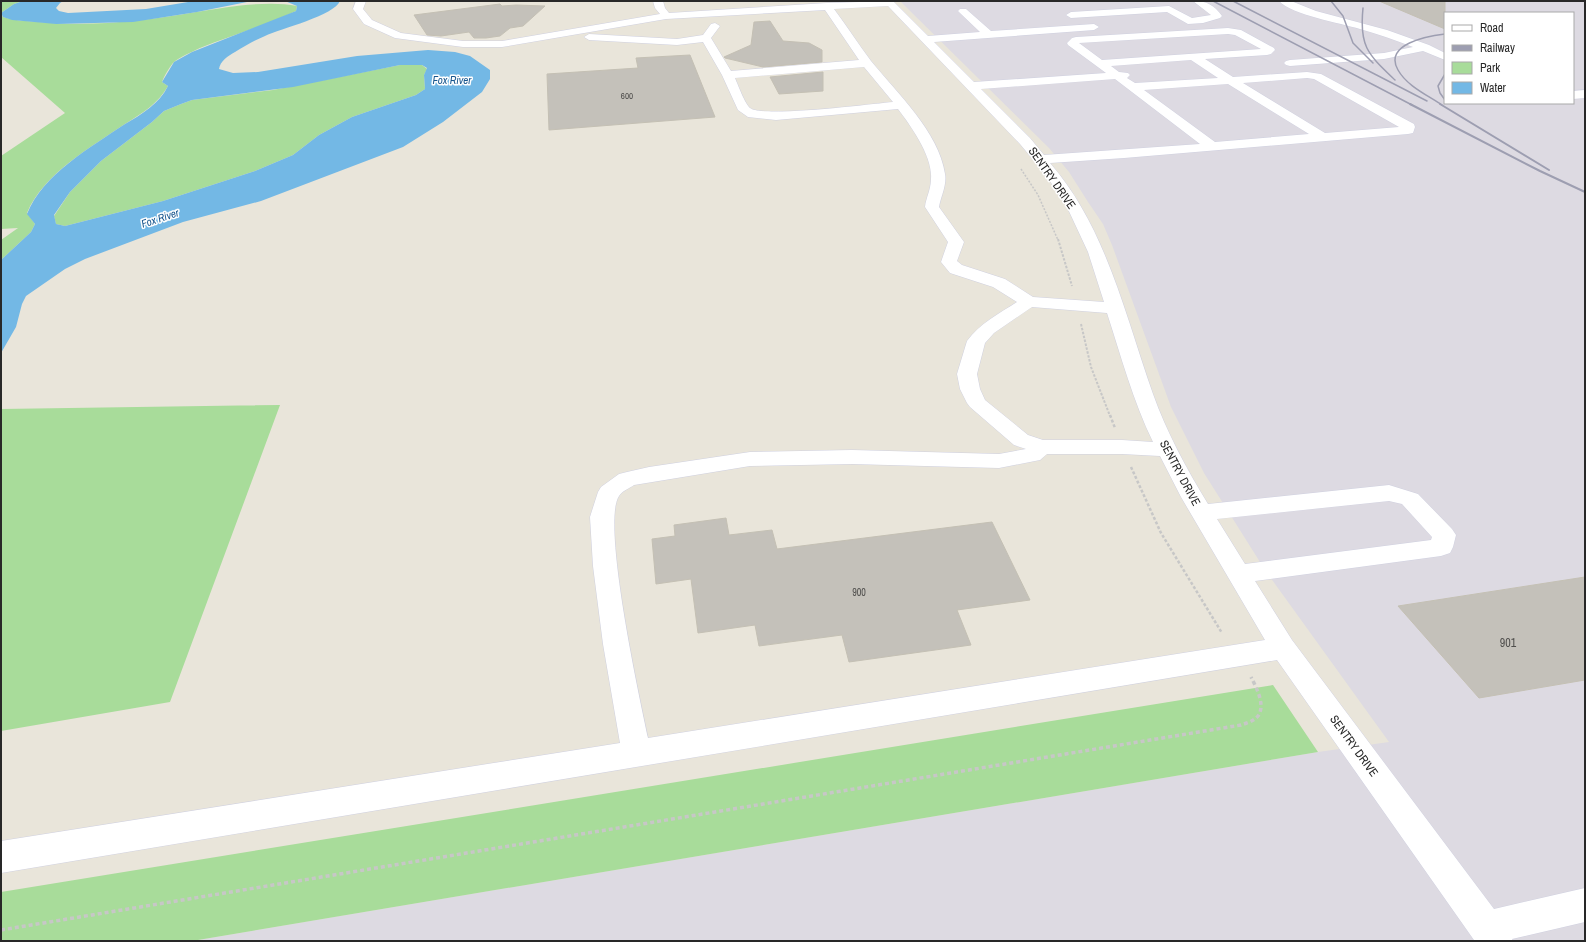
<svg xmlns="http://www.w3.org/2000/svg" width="1586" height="942" font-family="'Archivo Narrow',sans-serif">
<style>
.industrial{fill:#dddae2;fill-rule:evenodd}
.green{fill:#a8dc9a}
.water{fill:#73b8e5;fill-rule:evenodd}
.building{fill:#c4c1ba;stroke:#c4c0b4}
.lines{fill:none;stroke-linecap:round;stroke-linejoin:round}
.minor-casing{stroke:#d0d1e0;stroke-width:1}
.path-far3{stroke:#c7c7c7;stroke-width:1.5;stroke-dasharray:2 1.5;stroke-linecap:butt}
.path-far2{stroke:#c7c7c7;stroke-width:2;stroke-dasharray:2.5 1.5;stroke-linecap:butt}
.path-far1{stroke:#c7c7c7;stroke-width:2.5;stroke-dasharray:3 2;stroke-linecap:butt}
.path{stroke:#c7c7c7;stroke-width:3.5;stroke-dasharray:4 3;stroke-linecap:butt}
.minor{fill:#fff;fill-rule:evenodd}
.rail-far1{stroke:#9d9eb1;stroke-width:1.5}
.rail{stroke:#9d9eb1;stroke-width:2}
.labels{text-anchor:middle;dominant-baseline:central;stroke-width:3;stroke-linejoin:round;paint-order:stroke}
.far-number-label{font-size:9px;fill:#4f4e4c}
.number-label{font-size:10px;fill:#4f4e4c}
.far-water-label{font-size:11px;font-style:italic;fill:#16558d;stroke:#fff}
.street-label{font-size:12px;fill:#282828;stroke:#fff}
.near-number-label{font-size:12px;fill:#4f4e4c}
</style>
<rect width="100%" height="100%" fill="#e9e5da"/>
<path class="industrial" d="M900,1H1585V941H192L1318,752L1389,742L1265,570L1204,473L1171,407L1112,245L1103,224L1088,202L1069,172L1049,148ZM1445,13H1573V103H1445Z"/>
<path class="green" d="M1,1H23L14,4L1,13L3,17C15,21 27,21 39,22C91,27 144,21 196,12C227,7 268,0 297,6L296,11C265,26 232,35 200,48C192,52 179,57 173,63C169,68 164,76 162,82L168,86C158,104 142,113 125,124C91,147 43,174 27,213L35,224L31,232L1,260V240L18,228L1,229V156L65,113L1,57Z
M400,65H422L427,69L424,75L425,89L416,95L352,117L319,135L293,155L255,171L163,201L65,226L56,224L54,216L70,192L101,161L152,122L164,111L181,104L192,100L273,90Z
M280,405L170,702L1,731V409Z
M1273,685L1318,752L192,941H1V892Z"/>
<path class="water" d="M23,1H63L60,3L56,8L59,11L68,13L146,9L194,1H252L197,12L133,22L56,24L12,20L3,17L1,13L14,4Z
M285,1H340C335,15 280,29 265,36C255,40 245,46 235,52C228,56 220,61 219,69L233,73L258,72L357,56L428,50L455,52L470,56L490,70V79L482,92L443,122L403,147L261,201L183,222L85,259L65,269L26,296L22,304L16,327L1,353V260L31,232L35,224L27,214C43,174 91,147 125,124C142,114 159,104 168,86L162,82L174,62L192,52L296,11L297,6ZM400,65H422L427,68L424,75L425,89L416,95L352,117L319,135L293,155L255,171L163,201L65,226L56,224L54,215L70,192L101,161L152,122L164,111L181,104L192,100L293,87Z"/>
<path class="building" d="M1379,1H1445V29Z
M500,4L502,6L516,5L545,6L523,26L510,28L500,36L486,38H474L469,32L441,36L427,35L414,15Z
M770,21L783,41L809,43L822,50V62L763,67L725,58L724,57L751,45L754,22Z
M690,55L715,117L549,130L547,74L638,68L636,58Z
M823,72V91L779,94L770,77Z
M726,518L729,535L772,530L777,549L992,522L1030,600L957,610L971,645L849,662L842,635L759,646L755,625L698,633L691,579L656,584L652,539L675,536L674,525Z
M1585,577V680L1479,698L1398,606Z"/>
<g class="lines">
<defs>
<path id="minor" d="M356,1H366L363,9L372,20L401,33L463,41H502L660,14L655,8L653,1H663L665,8L669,13L827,3L893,1L928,36L980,32L960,13L958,11L960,9H966L991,31L1094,24L1099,27L1094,30L934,42L974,82L1106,73L1068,45L1067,43L1072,38L1076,37L1228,28L1241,30L1274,48L1275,50L1271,54L1267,55L1205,59L1233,77L1307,72L1321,74L1414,124L1415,127L1413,133L1408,134L1124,158L1050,163C1106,227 1125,315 1153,394C1166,431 1187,470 1208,504L1389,485L1418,494L1452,529L1456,535L1453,547L1450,553L1441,556L1255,581L1292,640L1494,909L1585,888V922L1512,939L1513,941L1474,940L1277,660L1,873V841L620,743L603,644L593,566L590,517L598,492L601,487L619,474L627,472L649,467L750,452L852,450L999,454L1026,449L1014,445L970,407L967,403L960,389L957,374L967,341C979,324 1000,313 1017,302L993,287L950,273L941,262L948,242L925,207C926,198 931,189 931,179C933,157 911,126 898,109L776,120L748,117L738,110L722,75L703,42L677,45L589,40L584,37L589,34L677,39L703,35L711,24L715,23L720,26L711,38L731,71L859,60L825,10L666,19L502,47H463L395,38L364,24L353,9ZM888,6L1020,144L1046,175L1067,207L1088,252L1104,302L1033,297L1005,279L962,265L957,261L964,242L939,207C941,196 947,185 945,174C939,132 897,93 871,61C858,44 847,26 834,9ZM1228,34L1235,35L1261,49L1102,60L1079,43ZM1191,60L1218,78L1135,83L1127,78L1130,75L1128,73L1119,72L1111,66ZM864,67L893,102C872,104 761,118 750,108C745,104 738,85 735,78ZM1307,78L1314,79L1399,127L1325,133L1243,83ZM1115,79L1200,144L1044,155L1030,138L981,89ZM1228,84L1309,134L1215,142L1144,90ZM1032,307L1107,313C1121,356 1133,401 1153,442L1122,440H1043L1028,435L985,400L980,389L977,374L985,343L994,333ZM1047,454H1122L1160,456L1181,497L1265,640L648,738C640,700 601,522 619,496C622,491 630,488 634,485L750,466L852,464L999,468L1040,460ZM1389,501L1402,504L1432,537L1431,540L1245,564L1217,519Z
M1193,1C1207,1 1214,5 1222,16L1220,18L1203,23L1188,24L1167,12L1071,18L1066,15L1071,12L1169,6L1192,18L1211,15Z
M1279,1H1291L1316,11L1387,30L1429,45L1445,53V60L1423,51L1384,59L1290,66L1286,65L1284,63L1286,61L1290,60L1384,53L1413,47C1395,40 1378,34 1360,29C1341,23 1292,15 1279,1Z
M1585,90V98L1573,99V91Z"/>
</defs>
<use href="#minor" class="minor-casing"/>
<path class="path-far3" d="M1021,169L1038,195L1058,240"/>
<path class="path-far2" d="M1058,239L1072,286
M1081,324L1091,367L1110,416"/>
<path class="path-far1" d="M1110,415L1115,428
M1131,467L1161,533L1222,633"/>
<path class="path" d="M1,930L1241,725C1247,723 1254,721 1258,716C1266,705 1256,687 1251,677"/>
<use href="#minor" class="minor"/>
<path class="rail-far1" d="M1213,1L1412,105
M1233,1L1427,101
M1331,1L1343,16L1353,43L1373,63
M1363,8C1359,47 1368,54 1395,80
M1445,74L1438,86L1440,93L1445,100
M1442,105C1427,95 1407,86 1398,70C1383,44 1428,36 1445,34"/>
<path class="rail" d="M1410,104L1540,171L1585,192
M1440,104L1549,170"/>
</g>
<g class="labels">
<g class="far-number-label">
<text x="627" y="96">600</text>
</g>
<g class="number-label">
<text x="859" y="592">900</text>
</g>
<g class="far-water-label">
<text x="452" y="80">Fox River</text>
<text transform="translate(160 218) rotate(-18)">Fox River</text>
</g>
<g class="street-label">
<text transform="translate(1052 178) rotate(55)">SENTRY DRIVE</text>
<text transform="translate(1180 473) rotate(62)">SENTRY DRIVE</text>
<text transform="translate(1354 746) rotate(54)">SENTRY DRIVE</text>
</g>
<g class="near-number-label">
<text x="1508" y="643">901</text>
</g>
</g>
<rect width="1586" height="942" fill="none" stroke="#282828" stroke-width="4"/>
<rect x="1444" y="12" width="130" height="92" fill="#ffffff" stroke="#a9a9a9"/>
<rect x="1452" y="25" width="20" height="6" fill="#ffffff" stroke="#a9a9a9"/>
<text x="1480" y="32" font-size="12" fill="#282828">Road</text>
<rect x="1452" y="45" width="20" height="6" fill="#9d9eb1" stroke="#a9a9a9"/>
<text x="1480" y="52" font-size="12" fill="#282828">Railway</text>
<rect x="1452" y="62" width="20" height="12" fill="#a8dc9a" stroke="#a9a9a9"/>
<text x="1480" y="72" font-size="12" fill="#282828">Park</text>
<rect x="1452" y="82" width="20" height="12" fill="#73b8e5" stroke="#a9a9a9"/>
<text x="1480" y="92" font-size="12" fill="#282828">Water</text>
</svg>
